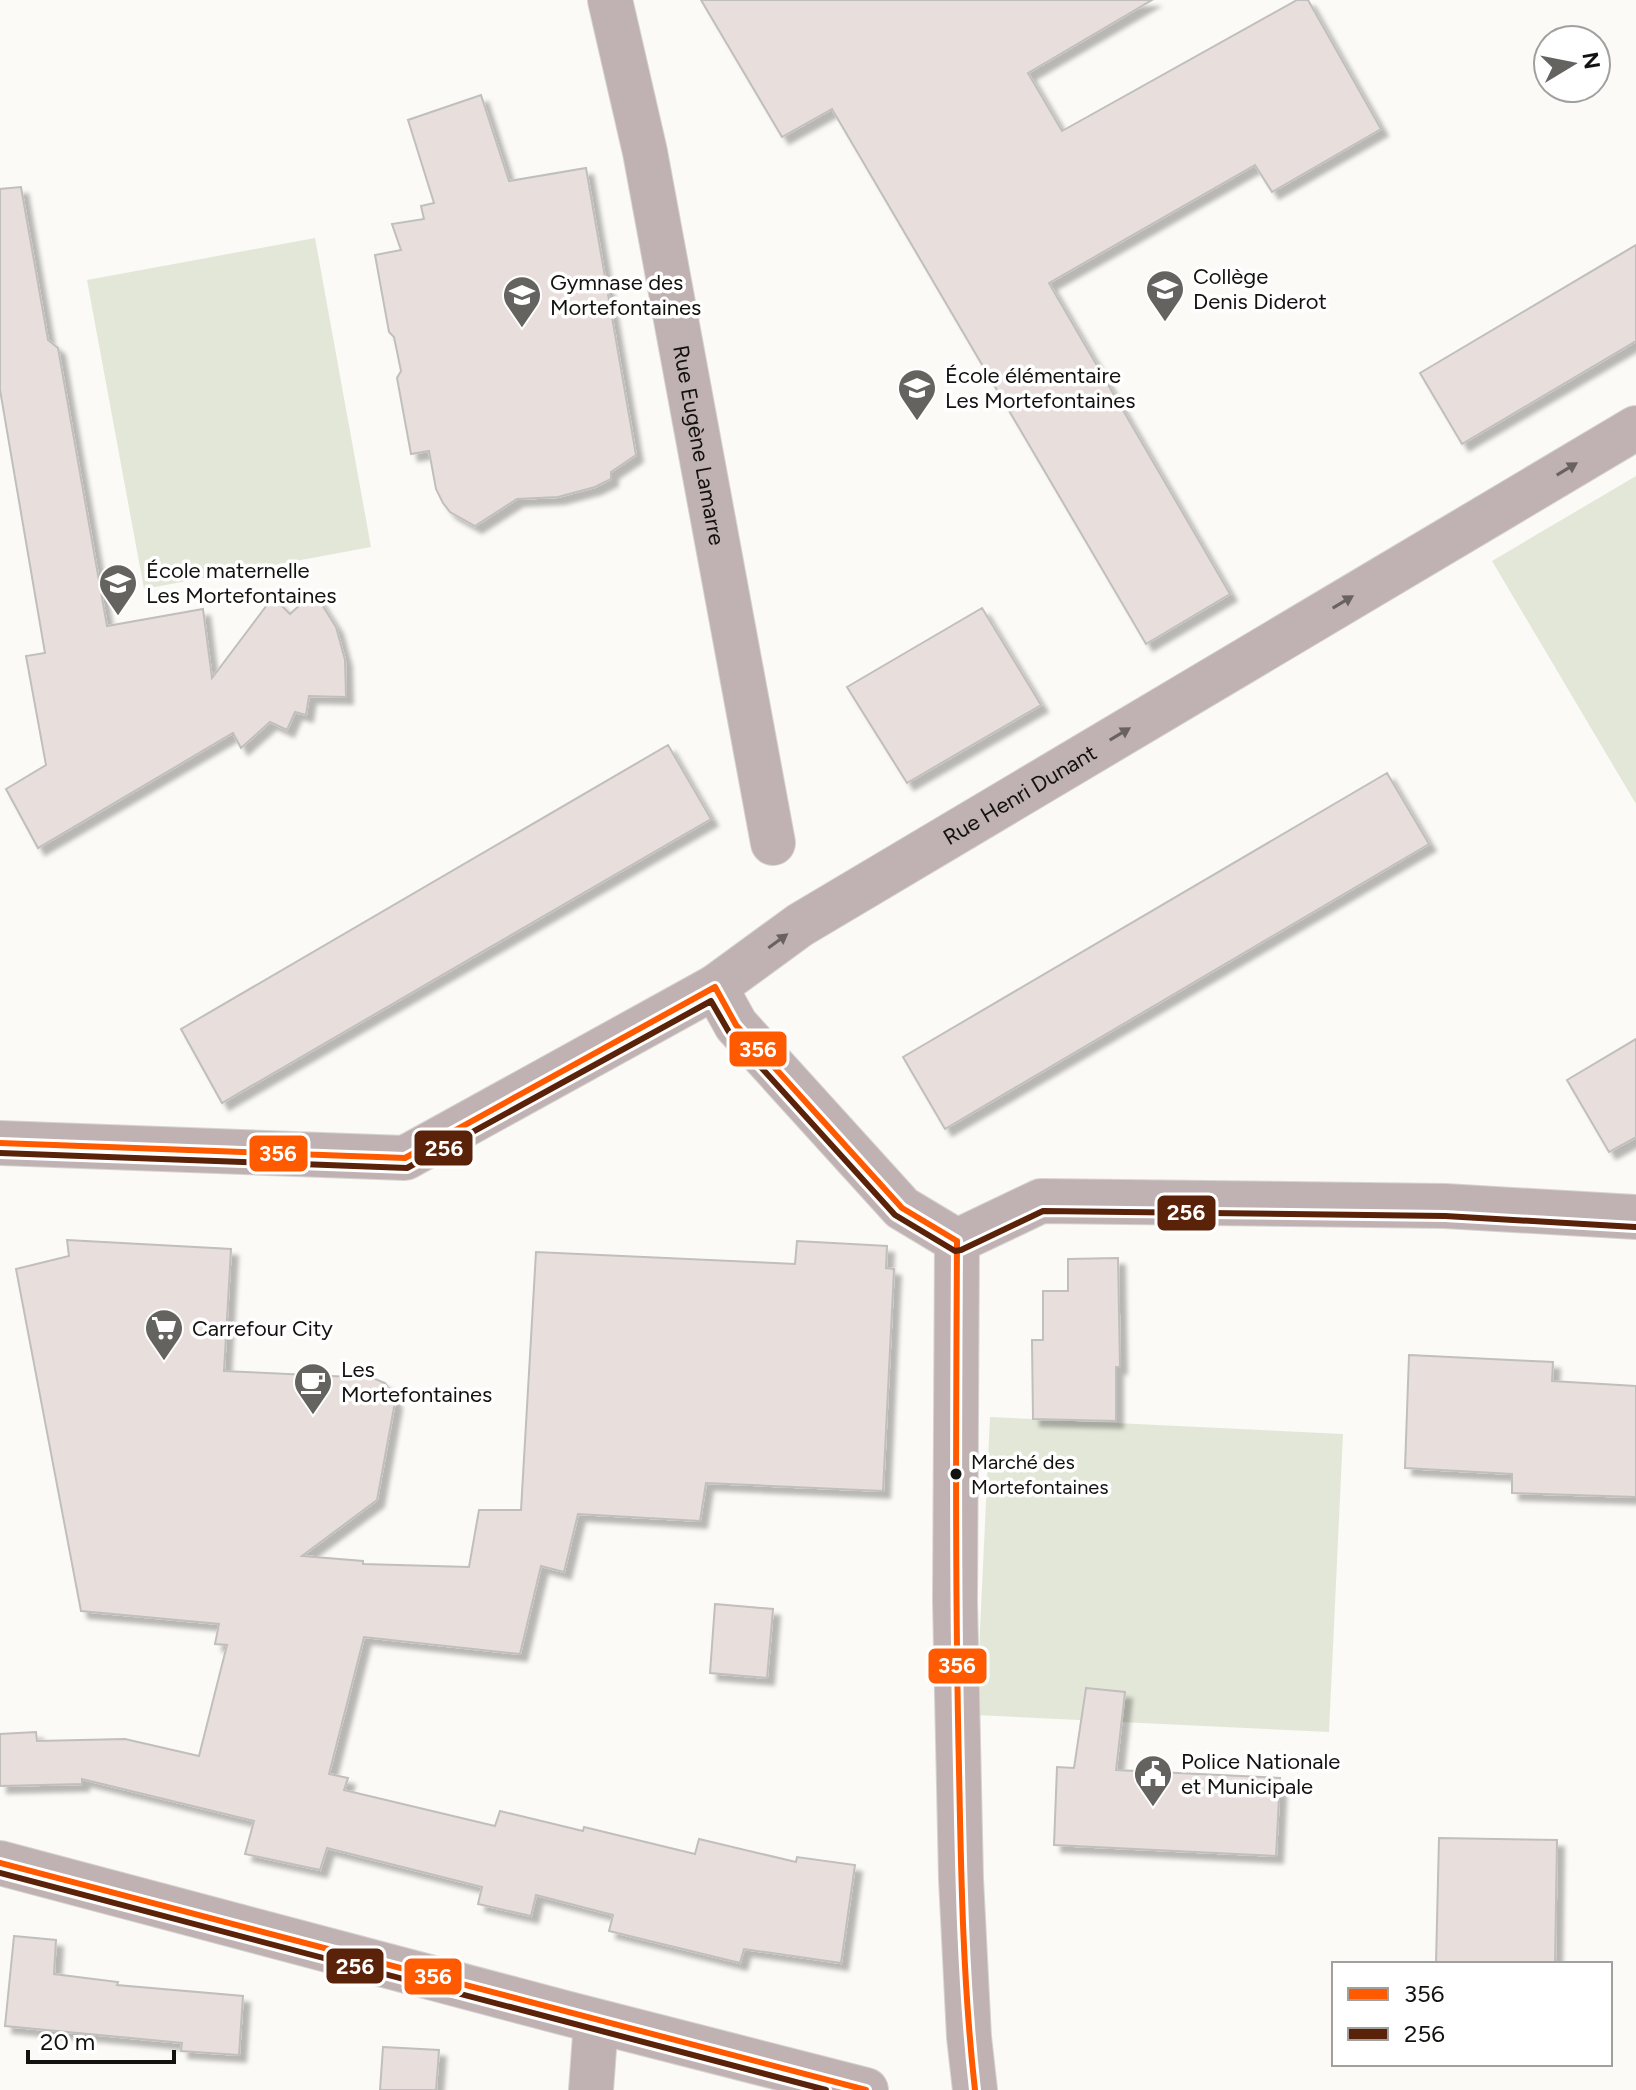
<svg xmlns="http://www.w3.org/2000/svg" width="1636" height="2090" font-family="Figtree,sans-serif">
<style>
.green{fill:#e3e7d8}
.building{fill:#e8dedc;stroke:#c1bfbd;stroke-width:2;filter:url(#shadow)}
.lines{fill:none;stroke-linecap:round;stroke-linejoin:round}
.minor-casing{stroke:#d5d4d2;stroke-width:46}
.minor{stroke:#c0b2b3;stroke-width:44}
.bus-1-casing{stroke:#fff;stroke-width:12}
.bus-2-casing{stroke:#fff;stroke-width:12}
.bus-1{stroke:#ff5a00;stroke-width:6}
.bus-2{stroke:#5a2209;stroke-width:6}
.oneway{fill:#6a6262}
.bus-dot{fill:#131210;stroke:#fff;stroke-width:3}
.labels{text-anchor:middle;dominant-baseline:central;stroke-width:7;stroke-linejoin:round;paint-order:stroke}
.bus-label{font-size:20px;fill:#131210;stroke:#fff;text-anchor:start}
.poi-label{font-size:22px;fill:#131210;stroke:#fff;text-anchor:start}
.street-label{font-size:22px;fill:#131210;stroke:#fff}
.line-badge{stroke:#fff;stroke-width:3}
.badge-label{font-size:22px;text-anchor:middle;font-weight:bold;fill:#fff}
</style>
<defs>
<filter id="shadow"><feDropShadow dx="7" dy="7" stdDeviation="2" flood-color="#0004"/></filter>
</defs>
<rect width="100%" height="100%" fill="#fbfaf6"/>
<path class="green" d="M315,238L371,547L144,589L87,280Z
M1636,476V804L1492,561Z
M990,1417L1343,1434L1329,1732L976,1715Z"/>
<path class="building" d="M701,0H1152L1028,73L1062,131L1297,0H1308L1381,129L1272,192L1255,165L1049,283L1230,594L1146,644L832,109L782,137Z
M481,95L509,181L586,168L636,455L611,472V479L595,487L558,497L517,499L475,526L450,512L443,503L436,489L429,451L411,454L397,378L401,371L394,337L389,332L375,255L401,250L392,224L424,219L421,206L434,203L408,120Z
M21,187L48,340L58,348L107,626L203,609L212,678L273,597L290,614L314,592L336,627L345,660L346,697L309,696L306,715L295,712L287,730L270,722L241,748L233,733L38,848L6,789L46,765L26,656L45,653L0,390V189Z
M1636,245V341L1462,444L1420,373Z
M982,608L1041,705L907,783L847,687Z
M668,745L711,819L222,1103L181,1029Z
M1387,773L1429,844L945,1129L903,1057Z
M1636,1039V1137L1609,1152L1567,1080Z
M67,1240L231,1249L224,1371L373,1378L385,1383L391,1391L395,1402L377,1500L302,1556L363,1561V1564L469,1567L479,1510H521L536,1252L795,1264L797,1241L887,1246L886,1268L894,1269L883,1491L706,1483L700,1521L578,1514L564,1572L541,1566L520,1654L364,1637L329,1774L348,1778L344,1790L495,1826L500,1811L583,1831L584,1827L695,1854L699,1839L796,1862L797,1857L855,1865L841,1963L744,1949L740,1963L609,1931L613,1915L536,1895L531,1916L478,1904L482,1887L327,1848L320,1870L245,1854L254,1821L82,1779V1784L0,1786V1734L36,1732L37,1741L125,1739L199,1756L227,1645L215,1644L219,1624L81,1611L16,1269L69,1256Z
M1118,1258L1120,1367H1116V1421L1033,1419L1032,1340H1043V1291H1068V1259Z
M1409,1355L1553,1362L1552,1381L1636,1386V1497L1512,1493V1474L1405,1468Z
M715,1604L773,1609L767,1678L710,1673Z
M1086,1688L1125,1692L1116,1770L1280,1778L1276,1856L1054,1845L1057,1767L1074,1768Z
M1439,1838L1557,1840L1555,1964H1436Z
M14,1936L56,1940L54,1974L118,1982L117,1985L243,1996L239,2055L181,2051L182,2043L5,2026Z
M383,2047L439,2050L436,2090H380Z"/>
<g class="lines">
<defs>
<g id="minor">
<path id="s1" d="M610,0L645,152L773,843"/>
<path d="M715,987L736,1025L902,1208L957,1241"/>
<path id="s2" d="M0,1143L405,1158L715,987L800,925L1636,428"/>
<path d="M957,1241L955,1601L961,1879L969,2037L975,2090"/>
<path d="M957,1241L1041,1201L1445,1206L1636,1217"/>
<path d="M0,1863L565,2013L866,2090"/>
<path d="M591,2090L596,2022"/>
</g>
</defs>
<use href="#minor" class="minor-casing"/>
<use href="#minor" class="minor"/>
<defs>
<path id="bus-1" d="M0,1143L405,1158L715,987L736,1025L902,1208L957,1241
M957,1241C956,1417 955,1593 959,1769C961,1876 963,1984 975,2090
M0,1863L866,2090"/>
<path id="bus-2" d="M0,1153L407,1168L711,1001L729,1032L895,1215L955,1251L961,1250L1043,1211L1445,1216L1635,1227
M0,1873L826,2090"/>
</defs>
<use href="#bus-1" class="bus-1-casing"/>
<use href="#bus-2" class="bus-2-casing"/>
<use href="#bus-1" class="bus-1"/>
<use href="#bus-2" class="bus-2"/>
</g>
<defs><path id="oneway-solid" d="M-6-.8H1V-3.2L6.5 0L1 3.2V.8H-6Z" transform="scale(2)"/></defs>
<g class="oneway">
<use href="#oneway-solid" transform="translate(1567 469) rotate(-31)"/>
<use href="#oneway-solid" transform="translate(1343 602) rotate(-31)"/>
<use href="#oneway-solid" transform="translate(1120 734) rotate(-31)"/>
<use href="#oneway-solid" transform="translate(778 941) rotate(-36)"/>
</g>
<defs>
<symbol id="school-pin" viewBox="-11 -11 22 30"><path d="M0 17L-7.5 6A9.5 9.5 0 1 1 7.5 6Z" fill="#646360" stroke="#fff"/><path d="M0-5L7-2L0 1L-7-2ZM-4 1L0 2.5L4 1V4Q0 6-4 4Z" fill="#fff"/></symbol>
<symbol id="supermarket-pin" viewBox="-11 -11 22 30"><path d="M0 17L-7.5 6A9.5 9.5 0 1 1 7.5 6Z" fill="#646360" stroke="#fff"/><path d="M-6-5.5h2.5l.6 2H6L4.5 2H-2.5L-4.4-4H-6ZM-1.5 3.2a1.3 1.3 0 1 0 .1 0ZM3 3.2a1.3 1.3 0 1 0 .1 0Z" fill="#fff"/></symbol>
<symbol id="cafe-pin" viewBox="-11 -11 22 30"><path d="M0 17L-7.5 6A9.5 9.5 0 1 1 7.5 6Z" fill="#646360" stroke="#fff"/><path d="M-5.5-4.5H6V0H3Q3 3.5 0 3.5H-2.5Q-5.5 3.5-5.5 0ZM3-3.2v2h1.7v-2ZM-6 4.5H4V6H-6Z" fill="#fff"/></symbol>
<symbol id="civic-pin" viewBox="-11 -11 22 30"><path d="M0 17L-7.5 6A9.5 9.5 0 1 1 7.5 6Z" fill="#646360" stroke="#fff"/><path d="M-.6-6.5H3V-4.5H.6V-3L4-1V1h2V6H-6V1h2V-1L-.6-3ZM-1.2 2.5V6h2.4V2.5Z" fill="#fff"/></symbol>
</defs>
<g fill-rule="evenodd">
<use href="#school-pin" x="1143" y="267" width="44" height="60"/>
<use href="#school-pin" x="500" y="273" width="44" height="60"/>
<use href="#school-pin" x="895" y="366" width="44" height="60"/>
<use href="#school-pin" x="96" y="561" width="44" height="60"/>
<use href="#supermarket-pin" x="142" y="1306" width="44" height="60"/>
<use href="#cafe-pin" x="291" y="1360" width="44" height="60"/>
<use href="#civic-pin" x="1131" y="1752" width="44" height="60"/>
</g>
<circle class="bus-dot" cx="956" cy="1474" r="7"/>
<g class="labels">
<g class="bus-label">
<text x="971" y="1462">Marché des<tspan x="971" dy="25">Mortefontaines</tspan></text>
</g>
<g class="poi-label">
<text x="1193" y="276">Collège<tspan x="1193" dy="25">Denis Diderot</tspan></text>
<text x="550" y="282">Gymnase des<tspan x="550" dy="25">Mortefontaines</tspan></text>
<text x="945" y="375">École élémentaire<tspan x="945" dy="25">Les Mortefontaines</tspan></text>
<text x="146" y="570">École maternelle<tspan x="146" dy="25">Les Mortefontaines</tspan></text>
<text x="192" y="1328">Carrefour City</text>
<text x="341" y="1369">Les<tspan x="341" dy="25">Mortefontaines</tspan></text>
<text x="1181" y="1761">Police Nationale<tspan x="1181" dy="25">et Municipale</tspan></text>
</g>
<g class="street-label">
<text stroke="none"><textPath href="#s1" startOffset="454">Rue Eugène Lamarre</textPath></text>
<text stroke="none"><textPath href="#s2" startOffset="1120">Rue Henri Dunant</textPath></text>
</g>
</g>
<g class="line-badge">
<rect x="728" y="1030" width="60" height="38" rx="8" fill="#ff5a00"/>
<rect x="413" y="1129" width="61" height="38" rx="8" fill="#5a2209"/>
<rect x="248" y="1134" width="61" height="39" rx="8" fill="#ff5a00"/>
<rect x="1156" y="1194" width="61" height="38" rx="8" fill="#5a2209"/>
<rect x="927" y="1647" width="61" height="38" rx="8" fill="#ff5a00"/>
<rect x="325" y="1947" width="60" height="38" rx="8" fill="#5a2209"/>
<rect x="403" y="1957" width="60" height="39" rx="8" fill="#ff5a00"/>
</g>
<g class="badge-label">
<text x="758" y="1057">356</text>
<text x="444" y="1156">256</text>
<text x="278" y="1161">356</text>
<text x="1186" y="1220">256</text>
<text x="957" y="1673">356</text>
<text x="355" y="1974">256</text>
<text x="433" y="1984">356</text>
</g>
<rect x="1332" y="1962" width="280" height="104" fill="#ffffff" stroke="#a1a09f" stroke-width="2"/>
<rect x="1348" y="1988" width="40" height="12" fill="#ff5a00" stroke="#a1a09f" stroke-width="2"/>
<text x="1404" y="2002" font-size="24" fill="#131210">356</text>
<rect x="1348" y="2028" width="40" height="12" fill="#5a2209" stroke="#a1a09f" stroke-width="2"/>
<text x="1404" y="2042" font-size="24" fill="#131210">256</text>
<g transform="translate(1572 64) rotate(80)"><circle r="38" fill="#ffffff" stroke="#a1a09f" stroke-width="2"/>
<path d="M0-6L14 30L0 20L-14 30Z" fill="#646360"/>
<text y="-12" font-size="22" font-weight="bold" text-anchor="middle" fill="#131210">N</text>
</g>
<path d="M28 2050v12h146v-12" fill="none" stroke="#131210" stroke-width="4"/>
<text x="40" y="2050" font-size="24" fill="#131210" stroke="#ffffff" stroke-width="6" paint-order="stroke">20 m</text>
</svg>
